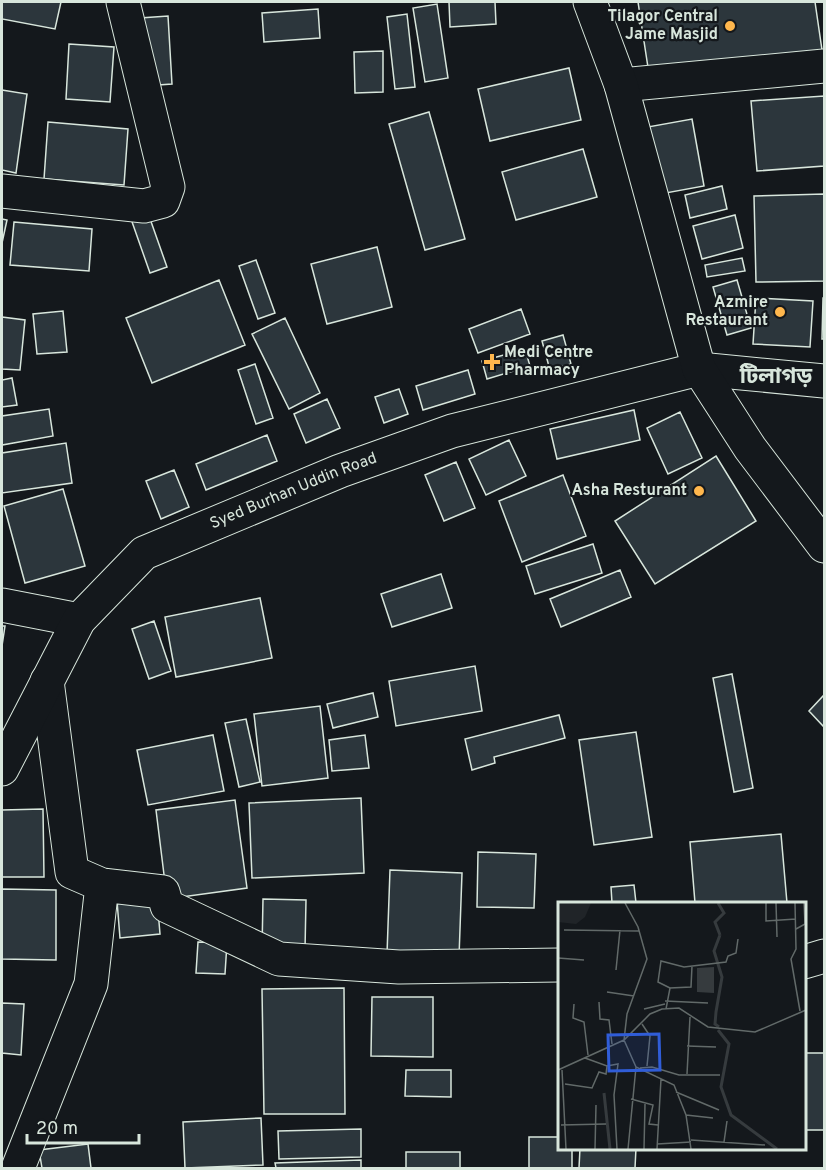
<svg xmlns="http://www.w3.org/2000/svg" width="826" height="1170" font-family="Overpass,'Noto Sans Bengali',sans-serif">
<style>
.building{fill:#2c363c;stroke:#d8e6dc;stroke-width:1.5}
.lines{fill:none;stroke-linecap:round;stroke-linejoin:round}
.street-casing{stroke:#d8e6dc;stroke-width:35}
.secondary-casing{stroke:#d8e6dc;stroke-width:35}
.primary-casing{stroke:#d8e6dc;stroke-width:35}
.highway-casing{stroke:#d8e6dc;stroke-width:35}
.street{stroke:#14181c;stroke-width:33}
.secondary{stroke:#14181c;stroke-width:33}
.primary{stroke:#14181c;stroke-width:33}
.highway{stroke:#14181c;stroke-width:33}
.poi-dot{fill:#ffb74d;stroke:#14181c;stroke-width:2}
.labels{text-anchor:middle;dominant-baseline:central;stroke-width:4.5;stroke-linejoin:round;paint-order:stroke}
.poi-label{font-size:16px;font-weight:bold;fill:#d8e6dc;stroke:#14181c;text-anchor:end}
.street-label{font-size:16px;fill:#d8e6dc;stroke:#14181c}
.district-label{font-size:22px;font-weight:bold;fill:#d8e6dc;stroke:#14181c}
.inset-river{fill:none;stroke:#363b3e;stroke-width:3}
.inset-road{fill:none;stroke:#626a69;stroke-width:1.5}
.view{fill:#305dd8;fill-opacity:0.15;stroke:#305dd8;stroke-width:3}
.inset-edge{fill:none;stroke:#d8e6dc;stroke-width:3}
</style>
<rect width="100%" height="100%" fill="#14181c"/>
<path class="building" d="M2,2H61L55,29L2,19Z
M449,2H495L496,24L450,27Z
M638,2H815L822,50L649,74Z
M437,4L448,78L425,82L413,8Z
M318,9L320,38L264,42L262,13Z
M407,14L415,87L395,89L387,17Z
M168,16L172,84L144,86L140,18Z
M69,44L114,47L110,102L66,99Z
M383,51V92L355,93L354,52Z
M569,68L581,120L490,141L478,89Z
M2,90L27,94L16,173L2,170Z
M824,96V166L757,171L751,101Z
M429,112L465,239L425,250L389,124Z
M692,119L704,186L655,195L642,128Z
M48,122L128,129L124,185L44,179Z
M583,149L597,197L516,220L502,172Z
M722,186L727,209L690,218L685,195Z
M824,194V281L756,282L754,196Z
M148,213L167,267L150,273L131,219Z
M735,215L743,248L702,259L693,226Z
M2,219L7,220L2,243Z
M14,222L92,229L89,271L10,265Z
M377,247L392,307L327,324L311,264Z
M742,258L745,271L707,277L705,265Z
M256,260L275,313L258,319L239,266Z
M219,280L245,345L152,383L126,318Z
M737,280L751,328L727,335L713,287Z
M756,298L813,301L810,347L753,344Z
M823,298H824V339H822Z
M521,309L530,334L478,353L469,329Z
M63,311L67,352L37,354L33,314Z
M2,317L25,320L20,370L2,369Z
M285,318L320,393L289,409L252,334Z
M563,335L571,364L550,370L542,341Z
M525,349L530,366L487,379L482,361Z
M255,364L273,418L256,424L238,370Z
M468,370L475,394L423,410L416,386Z
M12,378L17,405L2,407V380Z
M399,389L408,414L384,423L375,397Z
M327,399L340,428L306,443L294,414Z
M49,409L53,436L2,445V416Z
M634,410L640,440L557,459L550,429Z
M680,412L702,458L668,474L647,428Z
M267,435L277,461L206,490L196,464Z
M509,440L526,476L486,495L469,459Z
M66,443L72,483L2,493V453Z
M716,456L756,521L655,584L615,521Z
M456,462L475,508L444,521L425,475Z
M174,470L189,507L161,519L146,481Z
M563,475L586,536L522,562L499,501Z
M63,489L85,566L25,583L4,506Z
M593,544L602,573L535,594L526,566Z
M620,570L631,597L561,627L550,599Z
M441,574L452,608L392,627L381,594Z
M260,598L272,658L176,677L165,617Z
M154,621L171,671L149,679L132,629Z
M2,626H5L2,646Z
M475,666L482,711L396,726L389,681Z
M732,674L753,788L734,792L713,678Z
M373,693L378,717L333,728L327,704Z
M824,695V727L809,711Z
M320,706L328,778L262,786L254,714Z
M559,715L565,738L494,757L495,763L472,770L465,739Z
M246,719L260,782L239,787L225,723Z
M636,732L652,837L594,845L579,740Z
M213,735L224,791L148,805L137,750Z
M365,735L369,768L332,771L329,740Z
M361,798L364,873L252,878L249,803Z
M235,800L247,888L167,899L156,810Z
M43,809L44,877H2V810Z
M781,834L787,903H695L690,842Z
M478,852L536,854L534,908L477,907Z
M390,870L462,873L459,957L387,954Z
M634,885L636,903H612L611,887Z
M2,889L56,890V960L2,959Z
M157,898L160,934L120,938L117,901Z
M263,899L306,900L305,950L262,949Z
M198,942L227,943L225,974L196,973Z
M344,988L345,1114H264L262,989Z
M372,997H433V1057L371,1056Z
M2,1003L24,1004L21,1055L2,1053Z
M804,1053H824V1130H804Z
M406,1070H451V1097L405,1096Z
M261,1118L263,1165L185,1168L183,1122Z
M361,1129V1157L279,1159L278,1131Z
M529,1137H559V1148H572V1168H529Z
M88,1144L91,1168H42L39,1150Z
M580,1148H636L635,1168H579Z
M406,1152H460V1168H406Z
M361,1160V1168H276L275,1163Z"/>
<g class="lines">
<defs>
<path id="street" d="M621,85L824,66
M2,191L144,206L163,201L168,187L123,2
M2,605L79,620
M102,885L163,892L167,906L279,959L399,967L559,965
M804,962L824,956
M18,1168L91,984L102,885L72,872L47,681"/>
<g id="secondary">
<path id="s1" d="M2,769L79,620L144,553L340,471L452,431L699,369"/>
</g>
<path id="primary" d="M699,369L824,381"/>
<path id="highway" d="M590,2L621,85L699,369L750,448L824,546"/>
</defs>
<use href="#street" class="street-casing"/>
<use href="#secondary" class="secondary-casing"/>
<use href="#primary" class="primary-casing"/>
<use href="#highway" class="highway-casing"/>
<use href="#street" class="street"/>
<use href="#secondary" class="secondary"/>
<use href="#primary" class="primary"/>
<use href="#highway" class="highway"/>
</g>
<g class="poi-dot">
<circle cx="730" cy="26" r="6"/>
<circle cx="780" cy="312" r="6"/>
<path d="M489 353h6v6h6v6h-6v6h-6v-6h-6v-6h6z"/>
<circle cx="699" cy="491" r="6"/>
</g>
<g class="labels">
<g class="poi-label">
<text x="718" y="17">Tilagor Central<tspan x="718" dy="18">Jame Masjid</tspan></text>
<text x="768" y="303">Azmire<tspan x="768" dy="18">Restaurant</tspan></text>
<text x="504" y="353" text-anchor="start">Medi Centre<tspan x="504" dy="18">Pharmacy</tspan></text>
<text x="687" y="491">Asha Resturant</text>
</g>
<g class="street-label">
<text stroke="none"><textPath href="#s1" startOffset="423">Syed Burhan Uddin Road</textPath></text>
</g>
<g class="district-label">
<text x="776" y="377">টিলাগড়</text>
</g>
</g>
<g transform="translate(558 902)">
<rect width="248" height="248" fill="#14181c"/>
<path d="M0,1H33L27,15L18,22L0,20Z" fill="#202428"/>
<path d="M156,65V91L139,90V66Z" fill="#363b3e"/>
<path class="inset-river" d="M160,1L166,11L157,20L162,33M161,125L157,122L158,110L164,75L156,49L162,33M160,128L171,142L163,185L173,213L219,247M46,191L52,247"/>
<path class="inset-road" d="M208,1V19L238,17M218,1L219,35M237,1L238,47L233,57L242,109M238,27L247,22L246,1M6,28L81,29M0,56L26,58M58,68L62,28M112,86L100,80L103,59L126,65L168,60L170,54L178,51L180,37M49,90L76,94M107,99L150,101M41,100L42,117L51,118L54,142M16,102L15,116L26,120L30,153M86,107L107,102M108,107L112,86L133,85L134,64M84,122L92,134L89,164M66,138L78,165L116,183L128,213L133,247M66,138L69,112L89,57L80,25L67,1M129,144L158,145M27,156L49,164L60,162L56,193L59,247M82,166L94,165L121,173H162M0,168L66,138L92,112L104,107L121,106L150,125L197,130L248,108M4,168L8,247M129,172L132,115M7,182L34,186L41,170L48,172L49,164M118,190L161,208M73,197L95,203L91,222L100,223M128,213L155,216M3,223L48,222M133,238L207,243M166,240L169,219M99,242L133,240M37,247L38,203M70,247L78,165M86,247L87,202M99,247L103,177"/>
<path class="view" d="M101,132L102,168L51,169L50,133Z"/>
<rect width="248" height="248" class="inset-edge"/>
</g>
<rect width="826" height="1170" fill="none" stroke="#d8e6dc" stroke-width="6"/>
<path d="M27 1134v9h112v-9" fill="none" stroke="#d8e6dc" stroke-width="3"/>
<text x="36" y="1134" font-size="18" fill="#d8e6dc" stroke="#14181c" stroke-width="4.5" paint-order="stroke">20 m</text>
</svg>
